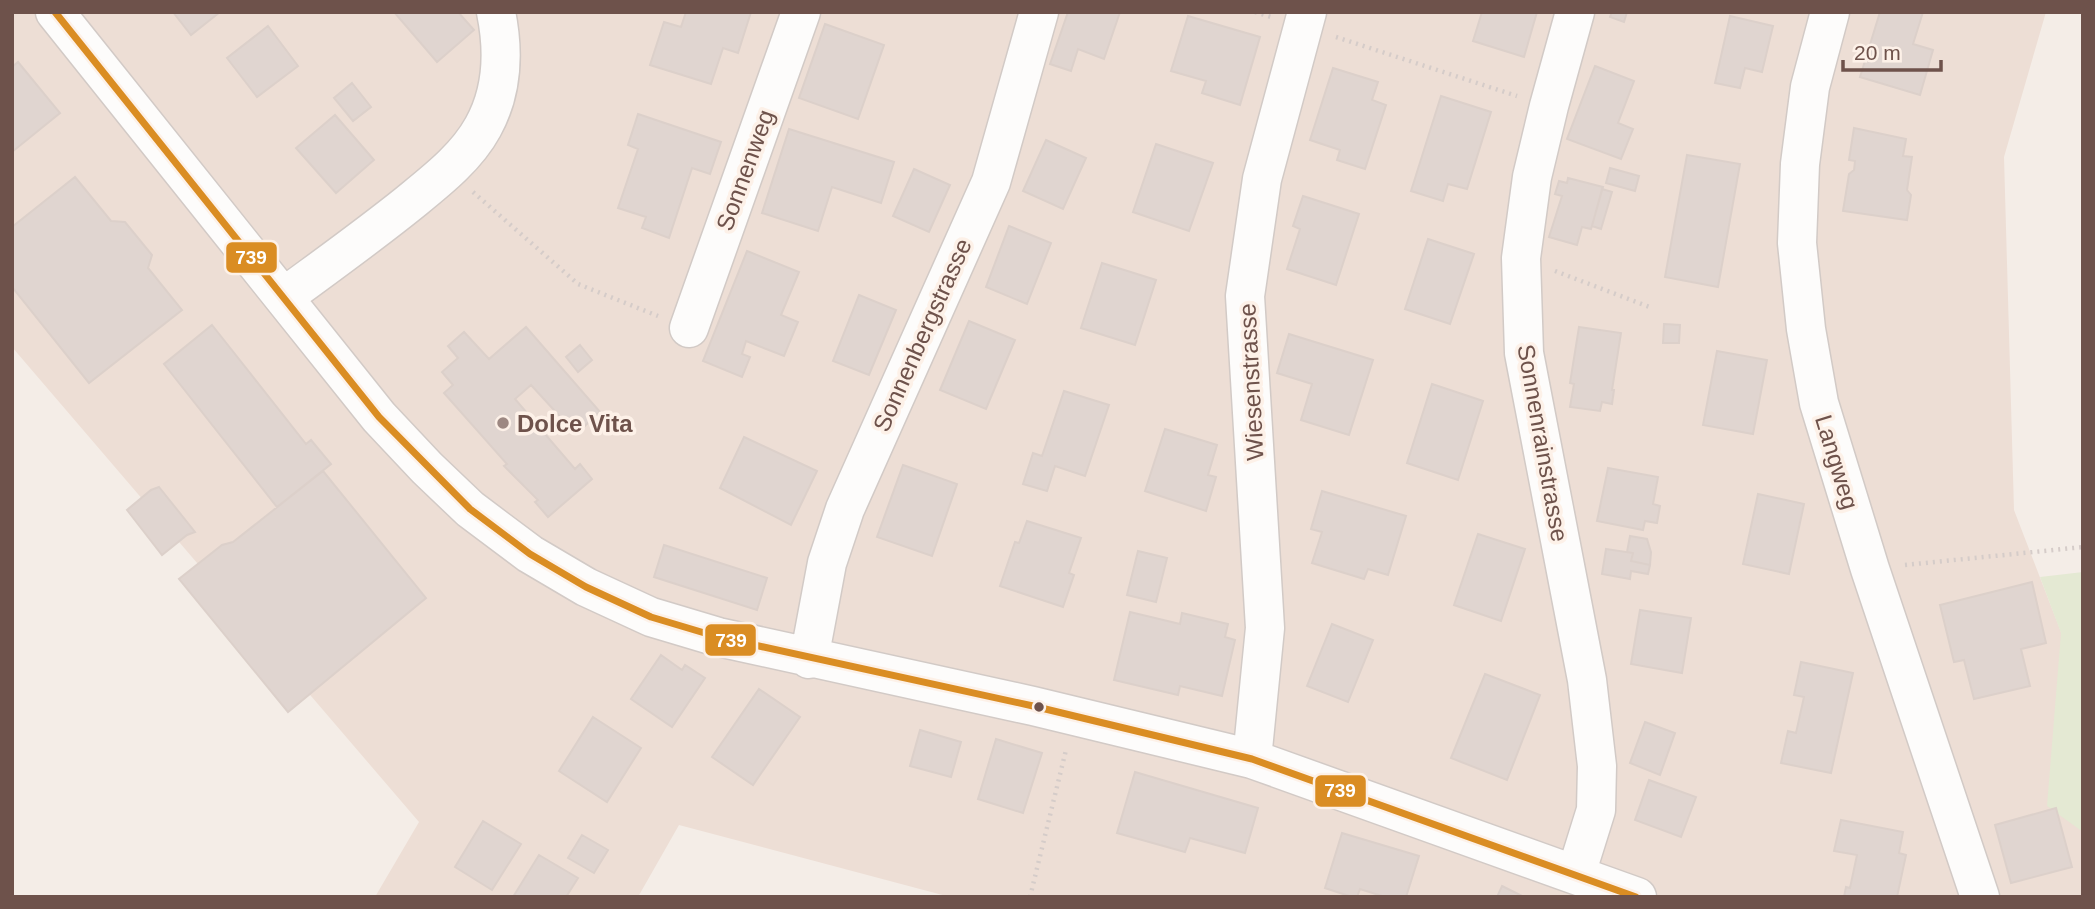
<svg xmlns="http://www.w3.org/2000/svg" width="2095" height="909" font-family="Helvetica,sans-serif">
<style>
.residential{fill:#edded5}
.green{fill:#e4e9d3}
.building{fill:#e0d5d0;stroke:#dcd0ca;stroke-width:2}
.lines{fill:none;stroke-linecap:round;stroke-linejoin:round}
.minor-casing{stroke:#d2cac6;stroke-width:41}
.path{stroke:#d5ccc9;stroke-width:4.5;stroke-dasharray:2 5;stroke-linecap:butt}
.minor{stroke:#fdfcfb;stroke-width:38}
.bus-1-casing{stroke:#fdf1e8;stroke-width:12}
.bus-1{stroke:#da8d23;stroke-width:7}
.poi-dot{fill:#9d8882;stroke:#fdf1e8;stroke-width:2.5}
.bus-dot{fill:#6e524b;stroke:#fdf1e8;stroke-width:2.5}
.labels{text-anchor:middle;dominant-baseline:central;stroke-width:7;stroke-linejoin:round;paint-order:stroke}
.street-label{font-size:24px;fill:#6e524b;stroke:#fdf1e8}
.poi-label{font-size:24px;font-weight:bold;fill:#6e524b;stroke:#fdf1e8;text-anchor:start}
.line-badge{stroke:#fdf1e8;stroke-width:2.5}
.badge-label{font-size:19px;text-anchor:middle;font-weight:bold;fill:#fff}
</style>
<rect width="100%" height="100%" fill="#f4ede7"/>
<path class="residential" d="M12,12H2046L2004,157L2014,510L2083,689V897H950L679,825L638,897H375L419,822L12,347Z"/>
<path class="green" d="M2083,572V832L2047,806L2061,633L2040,577Z"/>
<path class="building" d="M173,12H220L191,35Z
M394,12H458L474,30L437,62Z
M686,12H751L738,53L723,48L711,84L650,65L664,22L681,27Z
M1068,12H1120L1104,59L1078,49L1071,71L1050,64Z
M1482,12H1537L1524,57L1473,41Z
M1612,12H1627L1624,22L1610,17Z
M1880,12H1923L1913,44L1933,50L1920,95L1860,77Z
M1188,16L1260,37L1240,105L1202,93L1206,81L1171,71Z
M1730,16L1773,26L1762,72L1745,68L1740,88L1715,83Z
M825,24L884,45L858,119L799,98Z
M268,26L298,66L257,97L227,58Z
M18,62L60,113L12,152V67Z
M1595,66L1634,81L1618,123L1633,129L1621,159L1567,139Z
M1333,68L1378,82L1372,100L1386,105L1365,169L1337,160L1340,150L1310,140Z
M352,83L371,107L353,121L334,98Z
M1441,96L1491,112L1467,189L1448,184L1443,201L1411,191Z
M638,114L721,142L710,174L692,168L669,238L642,228L646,217L618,208L638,149L628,145Z
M335,115L374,160L336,193L296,148Z
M1854,128L1906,139L1903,156L1912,157L1907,190L1911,195L1907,220L1843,211L1849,174L1854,170L1855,161L1849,160Z
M789,129L894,162L881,203L832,187L818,231L762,213Z
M1046,140L1086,158L1063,209L1023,191Z
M1156,144L1213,163L1189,231L1133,212Z
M1687,155L1740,164L1718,287L1665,277Z
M1610,168L1639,176L1635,191L1606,183Z
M914,169L950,185L929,232L893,216Z
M75,177L111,221L125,222L152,255L148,268L182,310L89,383L12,287V227Z
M1568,178L1603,187L1591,229L1582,227L1577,245L1549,237L1562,196L1555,194L1559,181L1567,183Z
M1602,189L1612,192L1601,229L1592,226Z
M1303,196L1359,214L1336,285L1287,269L1300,229L1293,226Z
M1009,226L1051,243L1027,304L986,287Z
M1428,239L1474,254L1450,324L1405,309Z
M747,251L799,272L781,315L798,322L784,356L746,341L742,354L750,357L742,377L703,361Z
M1102,263L1156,280L1135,345L1081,328Z
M859,295L896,310L869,375L833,361Z
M969,321L1015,340L986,409L940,390Z
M1664,324L1680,325L1679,343H1663Z
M212,325L306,444L311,440L331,464L277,507L164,364Z
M526,327L600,412L576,434L531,385L515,399L575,469L580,464L592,479L548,517L535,502L538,500L504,466L507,464L444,393L453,385L442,372L458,358L448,346L464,332L489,359Z
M1579,327L1621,333L1612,390H1614L1612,404L1602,402L1600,411L1570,407L1574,384L1570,383Z
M1289,334L1373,360L1349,435L1301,420L1312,384L1277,373Z
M580,345L592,360L578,372L566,357Z
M1717,351L1767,360L1753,434L1703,425Z
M1432,384L1483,401L1458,480L1407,463Z
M1064,391L1109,405L1085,476L1055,466L1047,491L1023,484L1033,453L1042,456Z
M1165,429L1217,445L1208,475L1216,477L1206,511L1145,491Z
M744,437L817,471L791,525L720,488Z
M903,465L957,484L932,556L877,537Z
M1608,468L1658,477L1653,504L1660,506L1657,523L1645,521L1643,530L1597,521Z
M323,471L426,598L288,712L179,579L222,545L233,542Z
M159,487L195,532L187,535L162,555L127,510L151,490Z
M1322,491L1406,516L1388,575L1368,569L1364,579L1312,563L1322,532L1311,529Z
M1758,494L1804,504L1789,574L1743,564Z
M1027,521L1081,538L1069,573L1074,575L1063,607L1000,586L1015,542L1019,543Z
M1478,534L1525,549L1501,621L1454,605Z
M1630,536L1647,539L1651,552L1650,565L1631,561L1633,553L1627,552Z
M664,545L767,578L757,610L654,577Z
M1606,549L1633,553L1631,561L1650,565L1648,574L1631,571L1630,579L1602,574Z
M1138,551L1167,558L1156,602L1127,595Z
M2032,582L2046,643L2021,649L2030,686L1974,699L1964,660L1954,662L1940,605Z
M1640,610L1691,618L1682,673L1631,664Z
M1130,612L1180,624L1182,613L1228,624L1225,637L1235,640L1222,696L1180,686L1178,695L1114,680Z
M1332,624L1373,640L1348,702L1307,686Z
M661,655L682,670L685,665L705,678L672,727L631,699Z
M1801,662L1853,673L1831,773L1781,763L1788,731L1796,733L1804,697L1794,695Z
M1485,674L1540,695L1507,780L1451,758Z
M759,689L800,717L753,785L712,757Z
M593,717L641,748L607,802L559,771Z
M1645,722L1675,733L1660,775L1630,763Z
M920,730L961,742L951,777L910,766Z
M996,739L1042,753L1023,813L978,799Z
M1135,772L1258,808L1245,853L1190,838L1185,852L1117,833Z
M1649,780L1696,797L1681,837L1635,820Z
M2056,808L2072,867L2011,883L1995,825Z
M1841,820L1903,832L1899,853L1906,855L1897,897H1844L1846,887L1850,888L1857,855L1834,851Z
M483,821L521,844L492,890L455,867Z
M1342,833L1419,856L1406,897H1385L1360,889L1357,897H1352L1325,888Z
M582,835L608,850L594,873L568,858Z
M539,855L578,878L566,897H513Z
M1502,886L1524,897H1497Z"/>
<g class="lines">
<defs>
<path id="minor" d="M55,12L379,417L427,468L470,509L530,554L586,587L651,617L718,637L1033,706L1252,759L1637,897
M1575,12L1549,106L1532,177L1521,258L1524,353L1587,680L1597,766L1596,810L1576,874
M1830,12L1810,87L1800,164L1797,243L1806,329L1819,403L1870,569L1980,897
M284,297C326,266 368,236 409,203C436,181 466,158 483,127C503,91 504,51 496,12
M689,328L801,12
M809,659L827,563L845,509L991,182L1039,12
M1252,759L1265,628L1245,296L1262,179L1307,12"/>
</defs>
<use href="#minor" class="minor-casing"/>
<path class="path" d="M1255,12L1271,17
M1336,37L1517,96
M473,192L578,284L658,316
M1555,271L1652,308
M1905,565L2083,547
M1030,897L1066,750"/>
<use href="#minor" class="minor"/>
<defs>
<path id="bus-1" d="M55,12L379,417L470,509L530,554L586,587L651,617L718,637L1033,706L1252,759L1636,897"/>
</defs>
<use href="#bus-1" class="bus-1-casing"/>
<use href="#bus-1" class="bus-1"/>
</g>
<circle class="poi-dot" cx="503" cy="423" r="7"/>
<circle class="bus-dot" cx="1039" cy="707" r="6"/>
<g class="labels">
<g class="street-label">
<text transform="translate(745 170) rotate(-70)">Sonnenweg</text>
<text transform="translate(922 335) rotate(-66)">Sonnenbergstrasse</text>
<text transform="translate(1251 382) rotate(-93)">Wiesenstrasse</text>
<text transform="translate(1543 443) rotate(80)">Sonnenrainstrasse</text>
<text transform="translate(1837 462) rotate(73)">Langweg</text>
</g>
<g class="poi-label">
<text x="517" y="423">Dolce Vita</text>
</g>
</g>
<g class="line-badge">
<rect x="225" y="241" width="53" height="33" rx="7" fill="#da8d23"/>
<rect x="704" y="623" width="53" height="34" rx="7" fill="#da8d23"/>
<rect x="1314" y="774" width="53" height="34" rx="7" fill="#da8d23"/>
</g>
<g class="badge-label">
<text x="251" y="264">739</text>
<text x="731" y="647">739</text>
<text x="1340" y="797">739</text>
</g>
<rect width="2095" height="909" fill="none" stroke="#6e524b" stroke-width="28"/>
<path d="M1843 60v10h98v-10" fill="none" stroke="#6e524b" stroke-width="3.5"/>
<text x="1854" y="60" font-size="21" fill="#6e524b" stroke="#fdf1e8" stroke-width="5" paint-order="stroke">20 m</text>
</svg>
